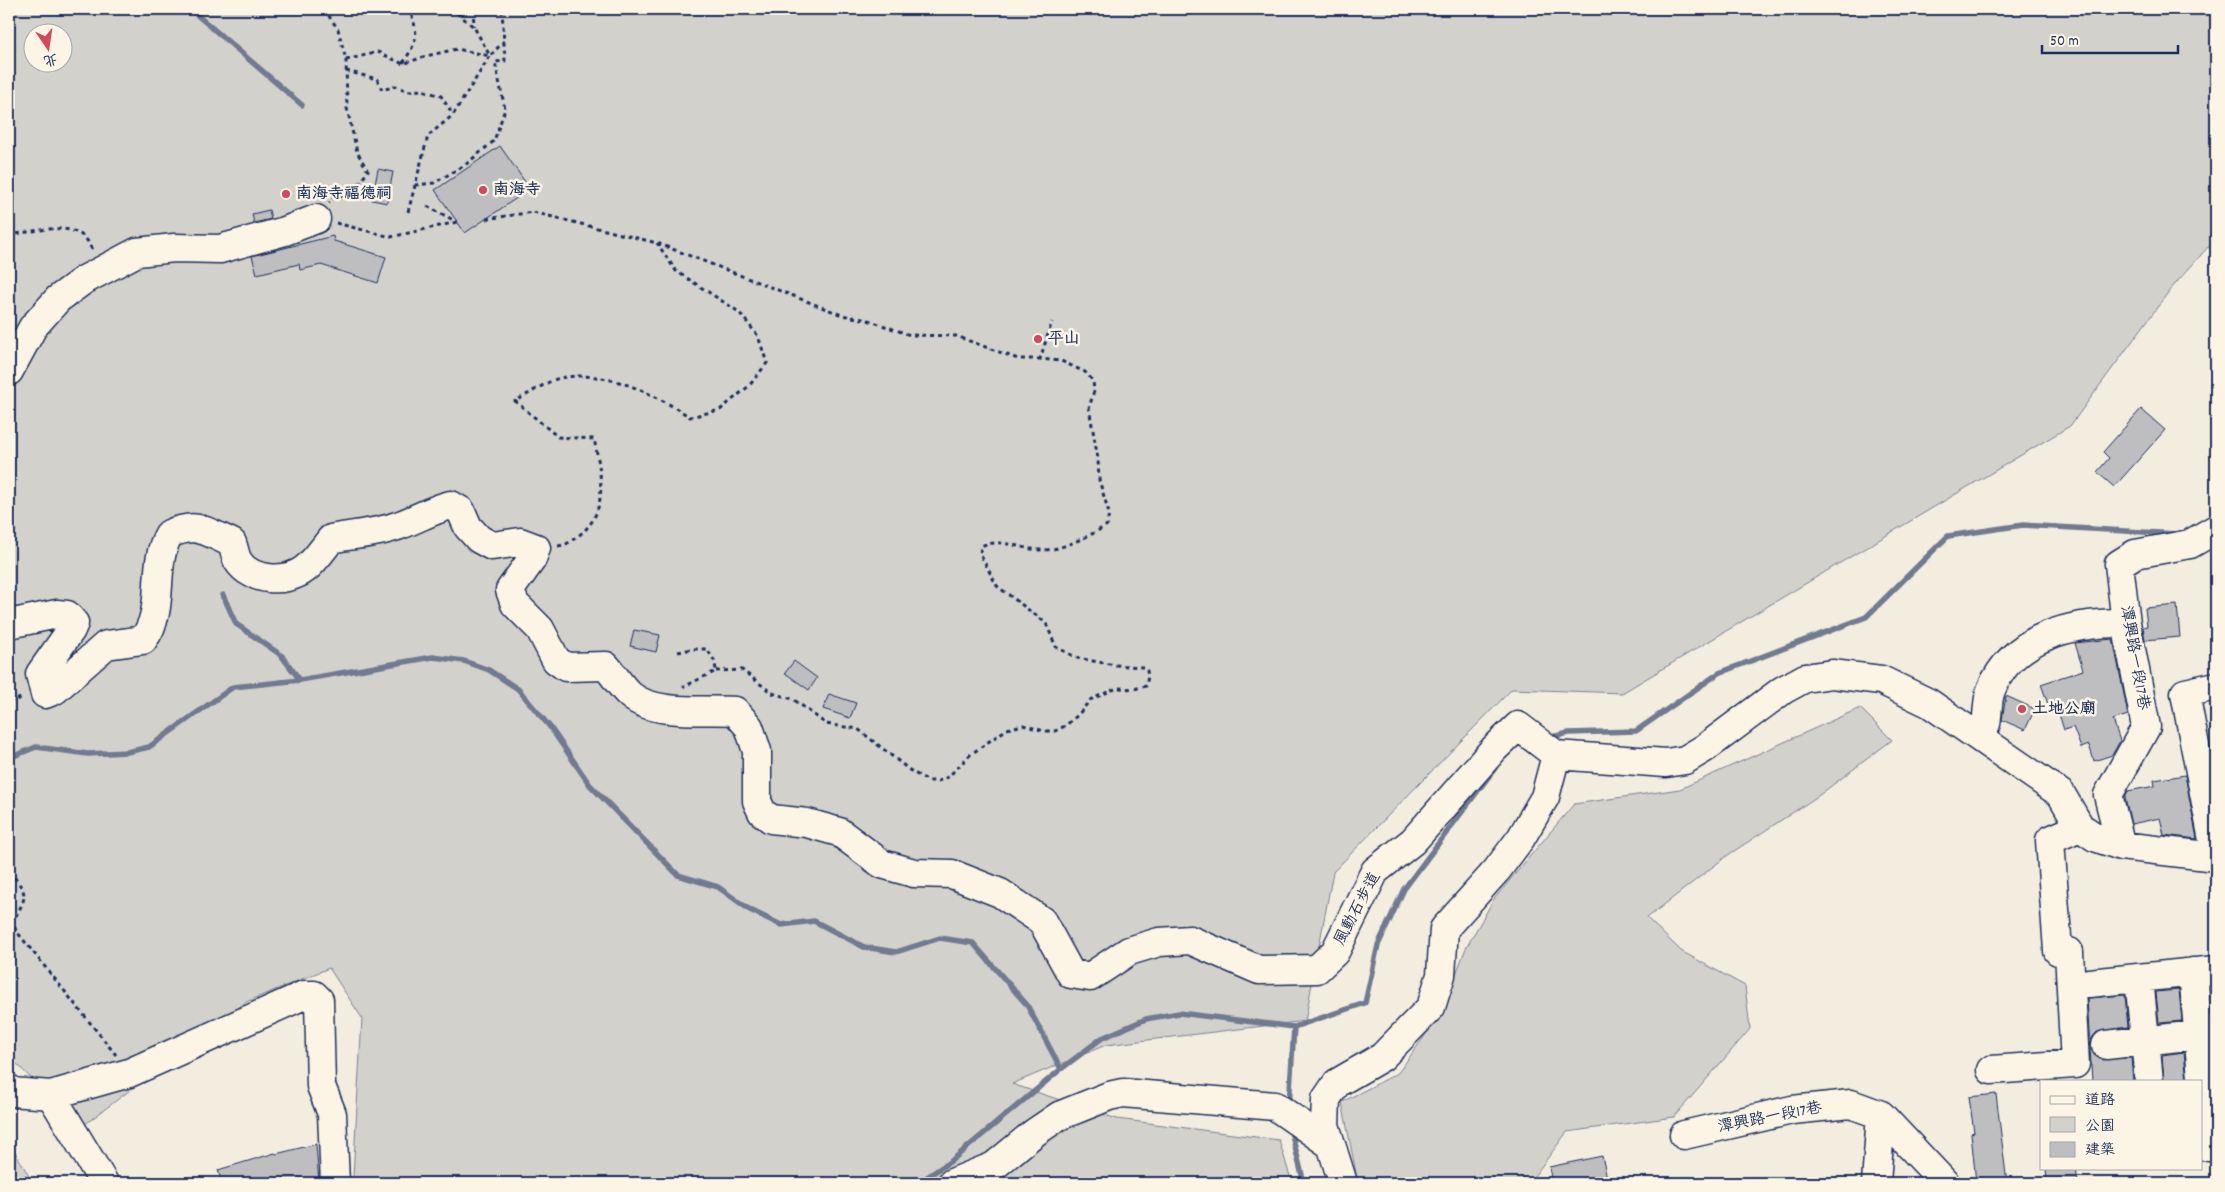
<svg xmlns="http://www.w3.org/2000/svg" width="2225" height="1192" font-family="Dekko,'LXGW WenKai TC',sans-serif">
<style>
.green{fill:#d3d1cc;stroke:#778095;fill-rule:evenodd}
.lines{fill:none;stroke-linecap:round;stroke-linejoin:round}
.stream{stroke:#707a91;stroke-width:5.5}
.building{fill:#bebec0;stroke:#1b2f5e}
.minor-casing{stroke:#1b2f5e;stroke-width:31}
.path{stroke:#1b2f5e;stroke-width:3;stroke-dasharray:4 4;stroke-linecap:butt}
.minor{stroke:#fcf5e5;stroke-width:28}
.poi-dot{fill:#d1495b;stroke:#fcf5e5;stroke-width:2}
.labels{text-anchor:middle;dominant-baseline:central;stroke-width:5;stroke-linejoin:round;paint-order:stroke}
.poi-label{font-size:16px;font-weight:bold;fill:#1b2f5e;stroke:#fcf5e5;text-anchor:start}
.street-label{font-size:16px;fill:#1b2f5e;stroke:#fcf5e5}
</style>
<rect width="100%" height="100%" fill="#f3ede0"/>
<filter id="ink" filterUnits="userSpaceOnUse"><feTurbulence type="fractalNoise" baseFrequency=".02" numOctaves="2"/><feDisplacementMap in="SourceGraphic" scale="10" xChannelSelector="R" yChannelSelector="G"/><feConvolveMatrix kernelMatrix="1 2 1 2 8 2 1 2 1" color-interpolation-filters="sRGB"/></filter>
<g filter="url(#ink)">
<path class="green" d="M9,9H2216V238L2170,290L2070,426L1622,693L1512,689L1333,872L1305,1021L1106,1045L1012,1084L1117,1119L1279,1140L1292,1183H349L353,1177L362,1018L329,968L246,1002L80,1128L9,1056ZM32,32H62V62H32Z
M1860,708L1892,740L1818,796L1728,855L1647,918L1681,951L1745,986L1750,1029L1674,1117L1567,1132L1529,1183H1358L1342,1102L1398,1073L1441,1013L1466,948L1494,899L1574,804L1680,789Z
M9,1146L15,1152L33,1183H9Z"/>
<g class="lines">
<path class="stream" d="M190,9L302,105
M9,15L17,9
M223,595L236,624L281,655L300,680
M1547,738L1569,733L1636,731L1719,673L1866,617L1948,536L2023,525L2177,534
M9,758L36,747L88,754L127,752L149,747L233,687L300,680L433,657L464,661L489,670L518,689L550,727L590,785L678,875L718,887L750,910L781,925L814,921L864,947L896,952L940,938L973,943L1027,1005L1061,1069
M1289,1106L1294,1027
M1290,1127L1304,1183
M918,1183L951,1161L1061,1069L1102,1038L1146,1019L1179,1013L1294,1027L1365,1003L1378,945L1404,889L1495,768"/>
</g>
<path class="building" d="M500,146L530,189L465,233L435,190Z
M378,169L393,172L387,203L372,200Z
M269,210L271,219L254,223L252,214Z
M333,236L334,241L386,257L378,283L321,265L300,270L299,264L257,274L252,256Z
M2141,409L2165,430L2114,487L2097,472L2109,458L2103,452Z
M2177,605L2180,637L2145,640L2143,627L2147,626L2145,608Z
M634,630L660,635L656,652L630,646Z
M2113,639L2128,715L2113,720L2120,741L2112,755L2094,761L2089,745L2081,748L2073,727L2064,730L2058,711L2051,713L2041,684L2083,670L2075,643Z
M794,661L817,678L809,690L785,673Z
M829,694L856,703L850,718L823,709Z
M2006,696L2035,709L2025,730L2002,720Z
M2185,775L2197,839L2164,835L2160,818L2131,824L2125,797L2128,791L2155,786L2154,780Z
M2210,986H2216V1018H2213Z
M2179,990L2182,1021L2159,1023L2156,992Z
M2125,995L2128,1027L2097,1032L2092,1038L2090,1046L2094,1055L2100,1059L2131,1058L2133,1081H2092L2087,998Z
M2184,1052L2187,1081H2164L2162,1055Z
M1996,1094L2007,1183H1976L1971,1133L1974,1132L1969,1097Z
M316,1144L319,1183H222L218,1170L275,1153L276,1154Z
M1602,1156L1608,1183H1552L1549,1167Z
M2046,1168H2076L2078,1183H2047Z"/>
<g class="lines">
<defs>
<path id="minor" d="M9,371L33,327L58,299L84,280L137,252L174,248L220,249L285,231L316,219
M9,624L57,614L67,615L74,623L71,630L40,674L45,694L55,690L106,645L143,640C167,609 150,566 169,534C198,522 205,531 232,543C234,548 235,556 238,561C251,582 287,583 305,569C315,561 323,549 331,539C354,534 377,534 400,525C417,519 433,509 451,505L461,511L468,527L479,539L492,546L520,542L536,548L532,559L510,590L515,604L540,629L556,660L566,667L606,666C614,675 621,687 630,695C654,716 706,709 735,711L749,727L757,751V801L762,812L771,819L807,823L839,832L882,864L914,873L952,874L1000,893L1042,921L1071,974L1090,977L1129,951L1159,942L1190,940L1259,970L1317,969L1335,952L1375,871L1413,841L1494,749L1518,726L1556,755
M2216,686L2185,693L2216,856
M1986,724C1988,714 1987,700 1991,690C2013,636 2072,622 2126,623
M1556,755L1666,763L1685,760L1705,748L1783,690L1805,678L1832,674L1881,680L1929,703L2061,794L2080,827L2095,837L2121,846L2216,857
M2121,846L2108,795L2146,727L2126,623L2119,564L2135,554L2190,544L2216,529
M2193,972L2208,1147
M2139,978L2149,1081
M2089,983L2216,970
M2106,1045L2215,1033
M1991,1070L2075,1064L2069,952L2058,951L2050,840L2080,827
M9,1089L11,1092L51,1095L129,1073L304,995H314L319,1000L321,1086L332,1114L335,1183
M51,1095L104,1183
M1684,1135L1792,1110L1851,1104L1881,1115L1945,1183
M952,1183L994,1166L1034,1133L1059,1116L1109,1096L1123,1093L1275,1106L1331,1145
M1343,1183L1325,1125L1326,1099L1337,1083L1382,1057L1431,1007L1441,975L1444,929L1497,870L1521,838L1545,797L1556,755
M1876,1183L1881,1115"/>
</defs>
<use href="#minor" class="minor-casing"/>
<path class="path" d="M324,9L338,29L346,60L347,108L357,152L368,171L352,194L333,198L329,203
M473,9L474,26
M346,60L378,52L403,64L426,56L457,49L490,56L504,41
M403,63C417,41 420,35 409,9
M346,71L377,79L382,90L396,86L408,91L422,90L441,96L453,115
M415,185L434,183L465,165L494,141L505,109L495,62L505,61L502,9
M427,206L457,222
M408,212L428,136L453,115L490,56L474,27L452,9
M486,219L533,212L657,243L842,315L868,320L910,335L956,336L1018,359H1040
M336,223L391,237L457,222
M9,235C34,232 83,216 92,251
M558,546C567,545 571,541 578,536C610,513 601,472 594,439L558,437L515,401C528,395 547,381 560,378C606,369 653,393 690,417L720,410L749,386L767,363L758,336L739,312L676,271L657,243
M678,652L692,649H707L715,662L716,671L683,687
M716,671L742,670L772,693L793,699L826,724L858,729L912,772L929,781H938L948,777L971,754L1007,729L1023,725L1044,731H1055L1065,726L1078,715L1090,700L1117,688L1134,689L1146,686L1148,676L1147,671L1142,667L1115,665L1077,658L1056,647L1046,623L997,586L980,554L981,546C1001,537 1022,550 1042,550C1060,551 1092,535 1107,525L1109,513L1099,480L1098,459L1089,408L1094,391L1093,381L1085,372L1061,361L1040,359L1052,322
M9,702L24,697
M9,871C30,896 27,895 12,923L17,932L116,1055"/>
<use href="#minor" class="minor"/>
</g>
</g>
<g class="poi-dot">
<circle cx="483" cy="190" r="5"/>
<circle cx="286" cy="194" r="5"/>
<circle cx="1038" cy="339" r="5"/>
<circle cx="2022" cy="709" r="5"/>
</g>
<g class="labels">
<g class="poi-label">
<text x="493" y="190">南海寺</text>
<text x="296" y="194">南海寺福德祠</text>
<text x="1048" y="339">平山</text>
<text x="2032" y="709">土地公廟</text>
</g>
<g class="street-label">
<text transform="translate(2134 658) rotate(80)">潭興路一段17巷</text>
<text transform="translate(1358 909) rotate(-62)">風動石步道</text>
<text transform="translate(1770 1118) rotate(-11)">潭興路一段17巷</text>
</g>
</g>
<rect width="2225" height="1192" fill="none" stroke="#fcf5e5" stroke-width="30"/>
<rect x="15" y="15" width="2195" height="1162" fill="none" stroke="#1b2f5e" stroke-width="2" filter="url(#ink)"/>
<rect x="2040" y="1080" width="162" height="90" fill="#fcf5e5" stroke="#a2a6af"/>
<rect x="2050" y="1096" width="25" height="8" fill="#fcf5e5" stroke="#a2a6af"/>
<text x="2085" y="1104" font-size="15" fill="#1b2f5e">道路</text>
<rect x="2050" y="1117" width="25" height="15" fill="#d3d1cc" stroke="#a2a6af"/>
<text x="2085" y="1130" font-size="15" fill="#1b2f5e">公園</text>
<rect x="2050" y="1142" width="25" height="15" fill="#bebec0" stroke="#a2a6af"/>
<text x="2085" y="1154" font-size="15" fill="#1b2f5e">建築</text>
<g transform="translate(48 48) rotate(167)"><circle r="24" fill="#fcf5e5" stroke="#a2a6af"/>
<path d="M0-4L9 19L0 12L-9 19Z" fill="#d1495b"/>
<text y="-8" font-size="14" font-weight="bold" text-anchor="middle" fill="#1b2f5e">北</text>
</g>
<path d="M2042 45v8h136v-8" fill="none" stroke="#1b2f5e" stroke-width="2.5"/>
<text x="2050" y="45" font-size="15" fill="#1b2f5e" stroke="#fcf5e5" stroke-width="4" paint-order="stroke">50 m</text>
</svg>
